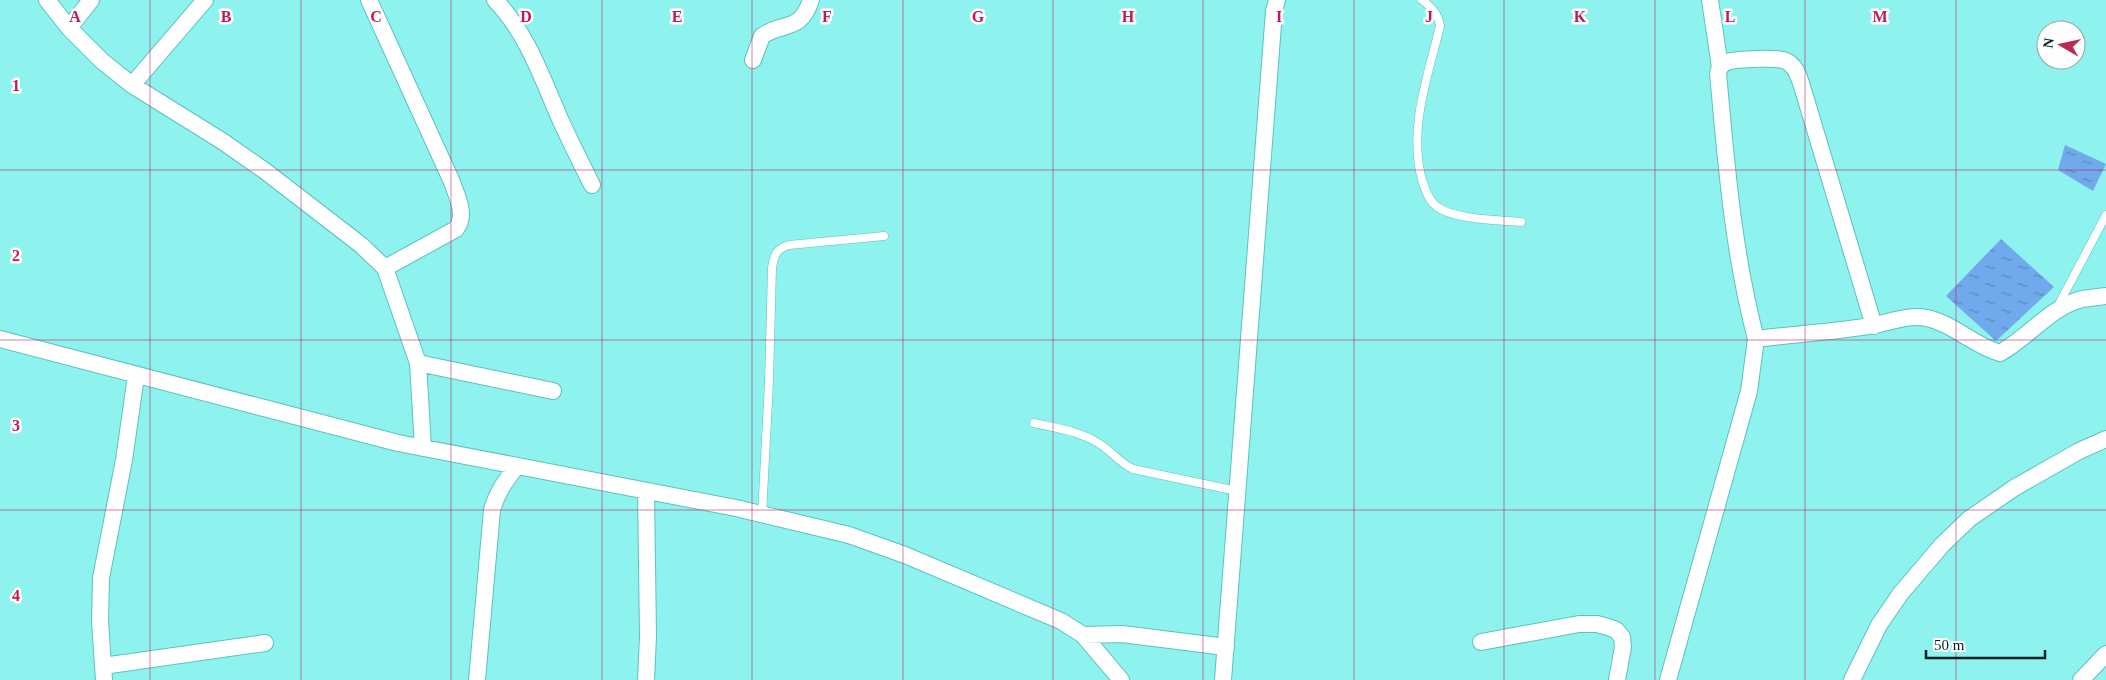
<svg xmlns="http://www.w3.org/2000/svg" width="2106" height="680" font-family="'Times New Roman',serif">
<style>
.water{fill:url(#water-ripples)}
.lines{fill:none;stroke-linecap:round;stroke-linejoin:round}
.lane-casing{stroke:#5dc2bf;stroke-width:9}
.street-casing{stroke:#5dc2bf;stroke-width:18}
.lane{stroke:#fff;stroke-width:8}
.street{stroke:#fff;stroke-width:16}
.grid{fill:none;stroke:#c2185b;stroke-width:1;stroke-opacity:0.55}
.grid-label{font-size:16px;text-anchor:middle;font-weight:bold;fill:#c2185b;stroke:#fefefe;stroke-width:5;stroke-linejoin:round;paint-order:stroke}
</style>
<defs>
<pattern id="water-ripples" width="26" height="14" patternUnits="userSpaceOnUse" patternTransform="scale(1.25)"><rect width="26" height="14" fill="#70a9ec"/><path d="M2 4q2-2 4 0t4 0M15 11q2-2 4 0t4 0" fill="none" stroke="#5a89bf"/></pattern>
</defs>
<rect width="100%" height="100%" fill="#8ef2ee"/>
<path class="water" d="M2065,145L2106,164L2093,191L2058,170Z
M2001,239L2054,287L1996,341L1946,296Z"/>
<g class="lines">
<defs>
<path id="lane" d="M1422,0C1432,8 1438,13 1440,26C1428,76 1407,131 1423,183C1426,191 1429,201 1436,206C1454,220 1498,220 1521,222
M2058,306L2106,215
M1034,423C1055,428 1080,431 1098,443C1111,450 1119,463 1133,469L1237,491
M762,515L769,382L772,268C774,255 776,249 789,245L884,236"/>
<path id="street" d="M47,0L69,28L102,61L132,85L222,141L265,171L361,245L385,268L418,363L423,448
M369,0L452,182C457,197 467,215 456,229L385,268
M495,0C527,33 542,78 560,119C570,141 581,163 592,185
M1710,0L1720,67
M69,28L91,0
M753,60L762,36C784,21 800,33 811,0
M132,85L205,0
M0,339L398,443L736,508L849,535L905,555L1061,621L1083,635L1121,680
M1756,339C1733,252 1726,162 1718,73C1719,68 1721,64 1727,62C1736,59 1778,57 1786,61C1795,65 1798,75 1801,83L1874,326
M418,363L553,391
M646,491L648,636L646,680
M1083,635L1122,634L1226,647
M1481,642L1579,624H1597L1608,627L1616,630L1622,637L1623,647L1617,680
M103,666L265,643
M104,680L100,621L101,578L124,460L136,376
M477,680L492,510C497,492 506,480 517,466
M1223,680L1274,11L1277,0
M1668,680L1749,391L1756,339C1795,334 1836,332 1875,325C1891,322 1910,314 1927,318C1954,324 1974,346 2000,353C2028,338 2050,307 2082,299C2090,298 2098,297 2106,296
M1852,680L1879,625L1901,593L1942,545L1969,519L2014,488L2079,451L2106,439
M2081,680L2106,654"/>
</defs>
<use href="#lane" class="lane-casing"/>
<use href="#street" class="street-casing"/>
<use href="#lane" class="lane"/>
<use href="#street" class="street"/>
</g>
<path class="grid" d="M150,0V680M301,0V680M451,0V680M602,0V680M752,0V680M903,0V680M1053,0V680M1203,0V680M1354,0V680M1504,0V680M1655,0V680M1805,0V680M1956,0V680M0,170H2106M0,340H2106M0,510H2106"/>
<g class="grid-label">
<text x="75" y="22">A</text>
<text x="226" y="22">B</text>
<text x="376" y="22">C</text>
<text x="526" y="22">D</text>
<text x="677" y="22">E</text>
<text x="827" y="22">F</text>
<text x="978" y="22">G</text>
<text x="1128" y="22">H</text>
<text x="1279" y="22">I</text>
<text x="1429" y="22">J</text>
<text x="1580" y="22">K</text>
<text x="1730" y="22">L</text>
<text x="1880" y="22">M</text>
<text x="16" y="91">1</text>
<text x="16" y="261">2</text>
<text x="16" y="431">3</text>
<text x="16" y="601">4</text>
</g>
<g transform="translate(2061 45) rotate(279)"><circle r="24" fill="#fefefe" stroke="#99a6a6"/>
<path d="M0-4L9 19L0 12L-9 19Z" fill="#bb2b4d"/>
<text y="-8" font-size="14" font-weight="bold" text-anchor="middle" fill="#012221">N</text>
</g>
<path d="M1926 650v8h119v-8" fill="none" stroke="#012221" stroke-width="2.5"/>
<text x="1934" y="650" font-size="15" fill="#012221" stroke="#fefefe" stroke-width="4" paint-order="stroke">50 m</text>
</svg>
